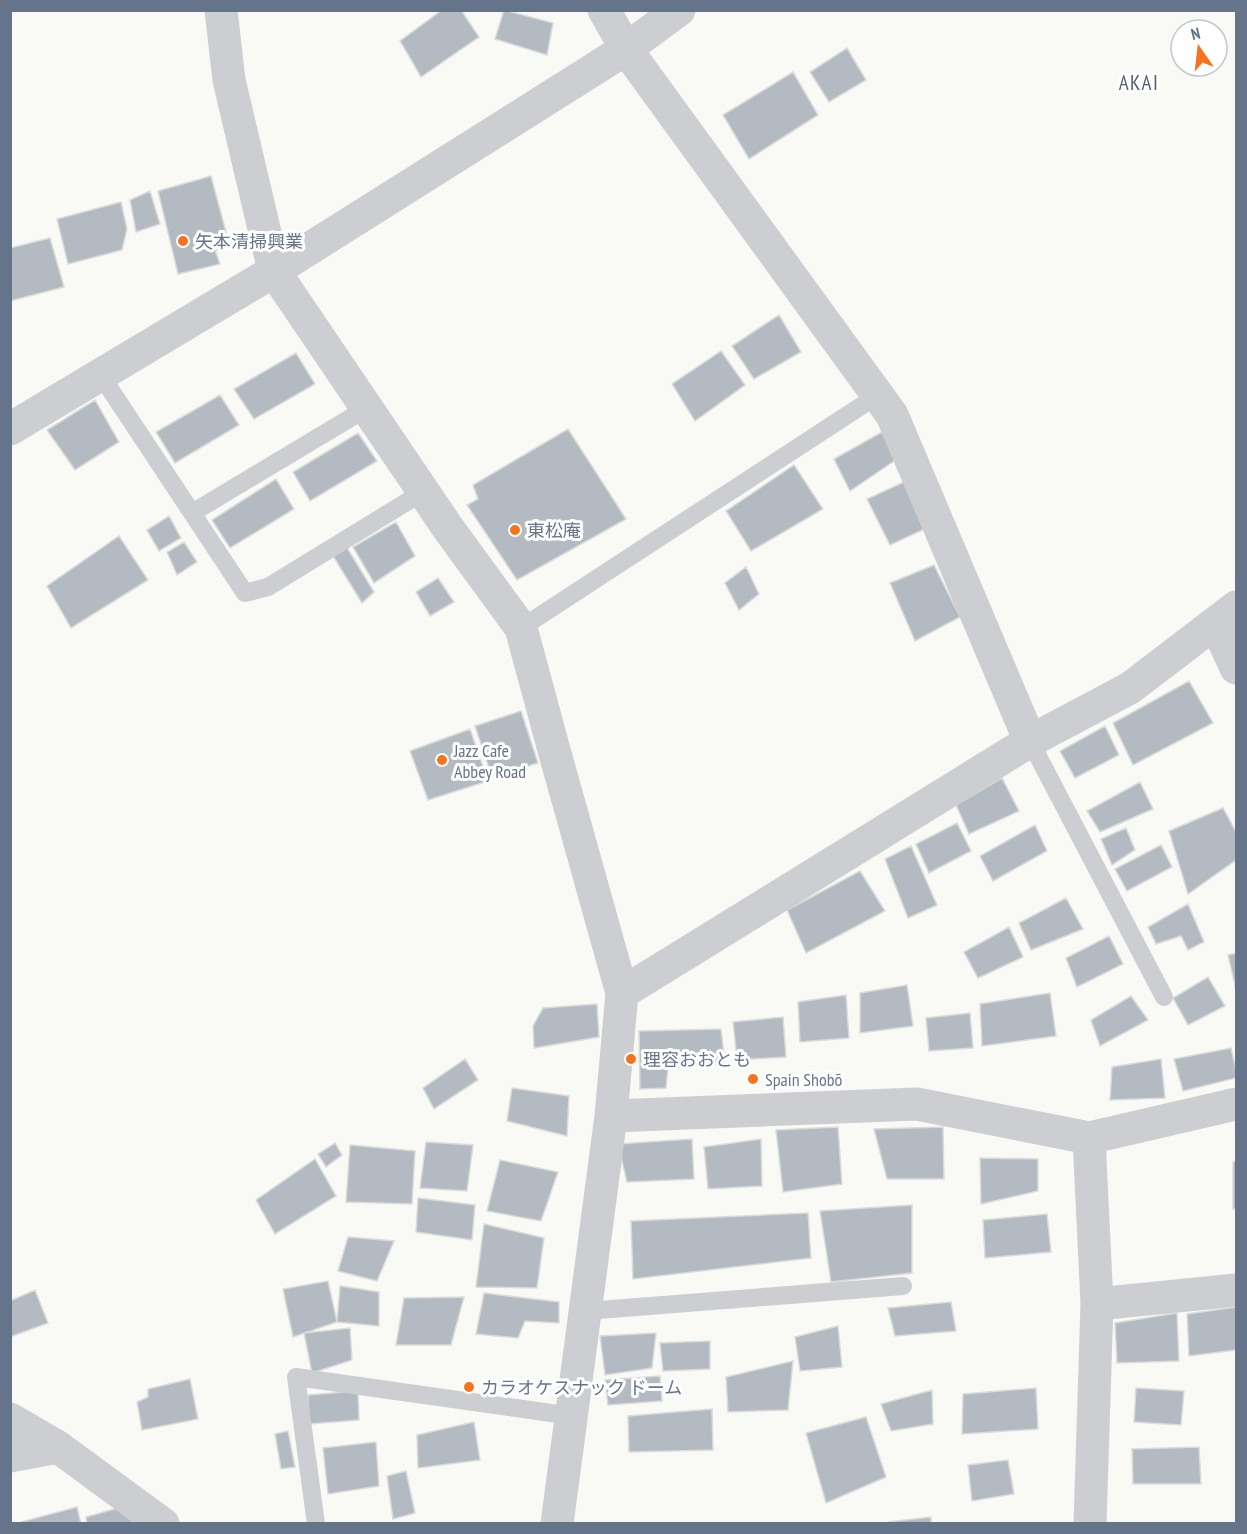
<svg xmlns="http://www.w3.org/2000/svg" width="1247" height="1534" font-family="'PT Sans Narrow','Noto Sans JP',sans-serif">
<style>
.building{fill:#b4bac2;stroke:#dbdbd9;stroke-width:1.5}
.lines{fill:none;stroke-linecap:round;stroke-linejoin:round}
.service{stroke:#ccced2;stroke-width:18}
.minor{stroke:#ccced2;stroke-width:33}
.tertiary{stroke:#ccced2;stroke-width:33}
.poi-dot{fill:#f5731b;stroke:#fff;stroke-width:2}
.labels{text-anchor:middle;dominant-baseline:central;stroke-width:6;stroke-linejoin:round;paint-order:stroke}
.poi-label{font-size:18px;fill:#65748b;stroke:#fff;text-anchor:start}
.quarter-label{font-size:21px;letter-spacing:1.5px;fill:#545e6f;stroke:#fff}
</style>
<rect width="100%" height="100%" fill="#f9f9f6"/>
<path class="building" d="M442,10H461L479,37L421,77L400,41Z
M504,10L553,23L547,55L495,39Z
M847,48L866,80L829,102L810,72Z
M793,72L818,115L749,159L723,115Z
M211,176L230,247L215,250L220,264L178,274L158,191Z
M150,191L160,224L136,232L130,200Z
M121,202L127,229L122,250L68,264L57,219Z
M50,238L64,287L10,301V248Z
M779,315L801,352L754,379L732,346Z
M721,351L745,385L695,421L672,384Z
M296,353L315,384L254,419L234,389Z
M220,395L239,425L175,463L156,432Z
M95,400L119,442L75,470L47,430Z
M568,429L626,519L517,580L467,505L478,499L473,485Z
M882,432L897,459L850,491L834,459Z
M358,433L377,461L310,501L293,472Z
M794,465L823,509L751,551L726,511Z
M276,479L294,509L230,548L212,520Z
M906,481L927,528L890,545L867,499Z
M169,516L181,538L159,551L147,530Z
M396,522L415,556L374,583L353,547Z
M119,536L148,580L71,628L47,586Z
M184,542L197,562L177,575L167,552Z
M346,546L374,592L362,603L333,556Z
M934,565L960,617L915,641L890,583Z
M746,567L759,594L739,610L725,583Z
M438,578L454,602L430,616L416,592Z
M1189,681L1213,723L1133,765L1113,723Z
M521,711L538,763L492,777L475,726Z
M1105,726L1119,755L1075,778L1060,751Z
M470,729L488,781L428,800L410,751Z
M1002,778L1019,811L969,834L956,805Z
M1140,782L1153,809L1100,832L1087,811Z
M1223,808L1236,832V860L1188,894L1169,831Z
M957,823L971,851L929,873L916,844Z
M1035,825L1047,851L993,881L980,856Z
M1126,828L1135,850L1112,865L1101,839Z
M1161,845L1172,867L1127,891L1115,869Z
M911,846L937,905L908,918L885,859Z
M860,871L885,911L806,953L787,910Z
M1066,898L1083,929L1031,950L1019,923Z
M1188,904L1204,942L1188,950L1181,936L1156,944L1148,927Z
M1009,927L1023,957L978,978L964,952Z
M1109,936L1123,964L1077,987L1066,958Z
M1236,953V990L1228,955Z
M1208,977L1225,1006L1188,1025L1173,998Z
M907,985L913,1026L860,1033V993Z
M1050,993L1056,1036L982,1046L980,1004Z
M846,995L849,1038L800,1042L798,1002Z
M1131,996L1148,1020L1100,1046L1091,1020Z
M597,1004L599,1037L534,1048L533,1026L543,1008Z
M970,1013L973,1048L929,1051L926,1018Z
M783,1017L786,1057L737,1060L733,1022Z
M721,1029L725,1064L668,1068L666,1088L640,1089L639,1031Z
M1231,1048L1236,1070V1078L1183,1091L1174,1059Z
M465,1059L478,1080L434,1109L423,1088Z
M1161,1059L1165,1098L1110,1100L1112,1067Z
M512,1088L569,1096L567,1136L507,1121Z
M838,1127L842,1184L783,1192L776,1130Z
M943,1127L944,1179H887L874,1129Z
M692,1139L694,1179L627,1182L618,1144Z
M761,1139L762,1186L708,1189L704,1147Z
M426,1142L473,1145L467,1191L420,1188Z
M335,1143L342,1155L326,1167L318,1154Z
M350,1145L415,1151L412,1204L346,1202Z
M980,1158L1038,1159V1191L981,1204Z
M315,1159L336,1196L275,1234L256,1200Z
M500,1160L558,1172L541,1221L487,1211Z
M1236,1161V1209H1233V1162Z
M418,1198L475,1205L472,1240L416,1232Z
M912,1205V1273L831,1282L820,1211Z
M808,1213L811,1258L633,1279L631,1221Z
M1047,1214L1051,1252L985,1258L983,1220Z
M484,1224L544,1238L537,1288L476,1287Z
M348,1237L394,1241L377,1281L338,1271Z
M328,1281L337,1322L293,1337L283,1289Z
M340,1286L379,1292V1326L337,1322Z
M35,1290L48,1323L10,1337V1301Z
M484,1293L559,1302V1323L525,1321L518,1338L476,1334Z
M464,1297L451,1345H396L404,1298Z
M951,1302L956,1331L895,1336L888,1308Z
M1236,1307V1350L1189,1356L1187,1314Z
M1177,1313L1179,1361L1117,1363L1115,1323Z
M838,1326L842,1367L800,1371L795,1337Z
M350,1328L352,1360L312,1373L304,1333Z
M656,1333L652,1368L605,1375L600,1336Z
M710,1341V1369L663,1371L660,1343Z
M793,1361L788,1410L728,1412L726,1377Z
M660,1376L662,1401L608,1405L605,1380Z
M190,1379L198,1419L142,1430L137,1402L148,1397V1389Z
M1036,1388L1038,1429L962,1434L963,1394Z
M1136,1388L1184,1391L1181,1425L1134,1422Z
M932,1390L933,1424L891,1431L881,1404Z
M358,1391L359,1420L309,1424L308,1395Z
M712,1409L713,1450L629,1452L628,1416Z
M866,1417L886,1477L826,1503L806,1433Z
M474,1422L480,1460L418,1468L417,1435Z
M288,1431L295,1467L281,1469L275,1434Z
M376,1442L379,1486L328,1494L323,1448Z
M1199,1447L1201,1484H1133L1132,1449Z
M1008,1460L1014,1494L972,1501L968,1465Z
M406,1471L415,1513L393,1519L387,1476Z
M77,1507L81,1524H21V1522Z
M118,1508L135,1524H87L86,1517Z
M931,1517V1524H888V1522Z"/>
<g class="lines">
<path class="service" d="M100,374L245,593L268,587L423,492
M192,513L367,408
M521,628L878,395
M1030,741L1164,997
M586,1311L903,1286
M316,1524L296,1377L572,1416"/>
<path class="minor" d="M221,10L229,80L274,271L448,528L521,628L554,750L622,993L611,1116L557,1524
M604,10L626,49L892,415L1030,741
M1216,624L1236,668
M622,993L1030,741L1130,688L1236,607
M611,1116L917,1104L1089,1138L1236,1104
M1089,1138L1097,1304L1090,1524
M1097,1304L1236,1290
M10,1456L58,1447"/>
<path class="tertiary" d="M10,429L274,271L626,49L679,10
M10,1419L58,1447L163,1524"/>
</g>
<g class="poi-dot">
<circle cx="183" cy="241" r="6"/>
<circle cx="515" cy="530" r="6"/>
<circle cx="442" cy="760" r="6"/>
<circle cx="631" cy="1059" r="6"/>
<circle cx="753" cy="1079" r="6"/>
<circle cx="469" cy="1387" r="6"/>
</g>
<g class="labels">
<g class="poi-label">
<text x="195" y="241">矢本清掃興業</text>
<text x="527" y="530">東松庵</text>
<text x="454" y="750">Jazz Cafe<tspan x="454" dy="21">Abbey Road</tspan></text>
<text x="643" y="1059">理容おおとも</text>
<text x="765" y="1079">Spain Shobō</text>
<text x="481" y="1387">カラオケスナック ドーム</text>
</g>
<g class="quarter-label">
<text x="1139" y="82">AKAI</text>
</g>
</g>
<rect width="1247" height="1534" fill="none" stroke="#65748b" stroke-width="24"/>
<g transform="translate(1199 48) rotate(346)"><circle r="28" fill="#ffffff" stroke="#c1c7d1" stroke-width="1.5"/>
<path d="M0-4.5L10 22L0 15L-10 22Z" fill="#f5731b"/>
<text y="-9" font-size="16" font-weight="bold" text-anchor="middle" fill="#65748b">N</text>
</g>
</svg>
